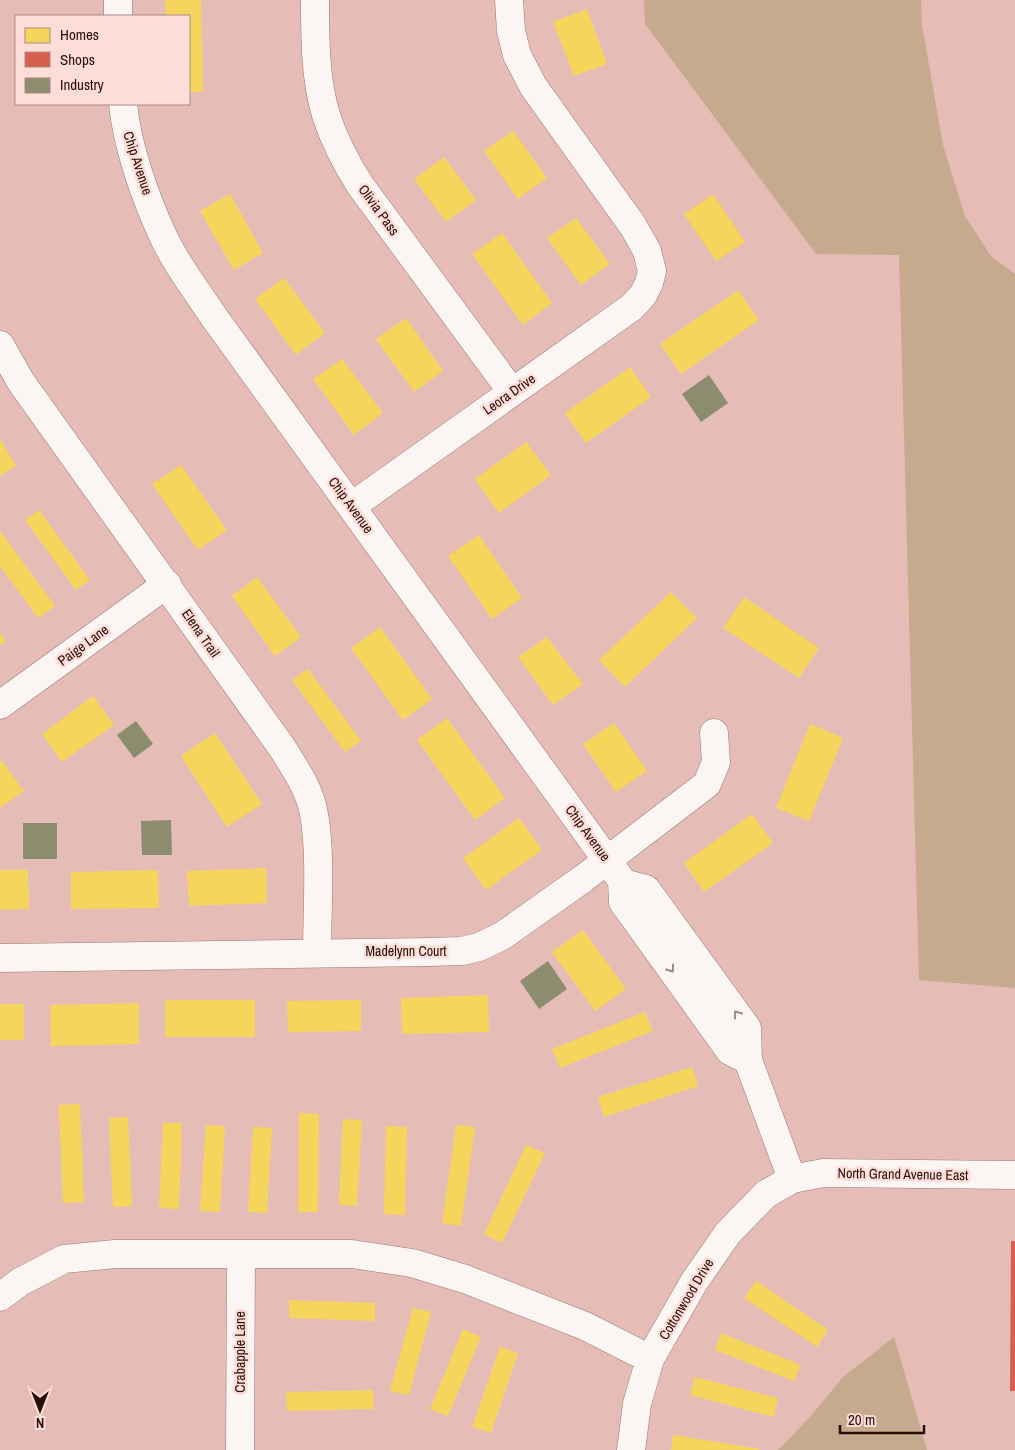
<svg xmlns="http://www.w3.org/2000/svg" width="1015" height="1450" font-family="'Archivo Narrow',sans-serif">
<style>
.green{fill:#c6aa8d}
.homes{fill:#f6d55c}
.shops{fill:#d6604d}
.industry{fill:#8c8c6e}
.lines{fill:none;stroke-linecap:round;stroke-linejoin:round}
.minor-casing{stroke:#987974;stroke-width:29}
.minor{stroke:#fbf5f4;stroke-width:28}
.oneway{stroke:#9c8d8a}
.labels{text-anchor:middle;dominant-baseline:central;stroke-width:5;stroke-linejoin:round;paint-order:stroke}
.street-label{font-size:14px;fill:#280d09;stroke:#fdddd7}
</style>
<rect width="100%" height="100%" fill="#e6bdb6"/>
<path class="green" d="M644,0H921L922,25L943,145L965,216L991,256L1015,274V988L919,980L899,255L816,254L645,24Z
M894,1337L927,1450H778L810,1417L843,1377Z"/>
<path class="homes" d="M165,0H201L203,92H189V16H166Z
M587,9L607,64L574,76L553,22Z
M513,131L547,178L518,199L484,151Z
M444,157L476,200L446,222L414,179Z
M230,194L263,253L234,270L200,211Z
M713,194L745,242L716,261L684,214Z
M576,218L610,264L581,285L547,238Z
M502,233L552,303L523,325L472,254Z
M284,278L325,333L296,355L255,299Z
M738,290L759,320L681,374L660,344Z
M406,318L443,371L414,392L376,339Z
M342,359L383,413L354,435L313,379Z
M630,367L651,397L586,443L565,413Z
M0,439L16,466L0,476Z
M526,442L551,475L499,513L475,479Z
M181,465L227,530L198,550L152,484Z
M39,510L90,580L76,590L25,520Z
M0,531L55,606L38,618L0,566Z
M479,535L522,598L492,619L448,556Z
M257,577L301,637L275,656L232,596Z
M671,592L697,618L625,687L599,660Z
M744,597L819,648L799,678L723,628Z
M380,627L432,699L403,720L351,648Z
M0,633L6,641L0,645Z
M547,637L583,684L553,705L518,657Z
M308,669L361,741L345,752L292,680Z
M93,696L114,725L62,762L42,734Z
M447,718L505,798L475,820L417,740Z
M614,723L647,771L616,792L583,744Z
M810,724L843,738L809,821L776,808Z
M215,733L262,804L227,827L181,756Z
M2,761L24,791L0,808V762Z
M752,814L773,843L704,892L684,863Z
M519,818L542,850L486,890L463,858Z
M266,868L267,903L189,906L187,871Z
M0,870H28L29,909L0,910Z
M158,870L159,908L71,909V872Z
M583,930L626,989L595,1011L552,952Z
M488,995L489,1032L402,1034L401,998Z
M165,1000H255V1037H165Z
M361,1000V1031L288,1032L287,1001Z
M139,1003V1044L51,1046L50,1005Z
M0,1004H24V1040H0Z
M645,1012L653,1031L560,1068L552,1049Z
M692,1067L698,1086L604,1117L598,1097Z
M80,1104L84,1202L63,1203L59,1105Z
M299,1113L319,1114L318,1212H298Z
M128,1117L132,1206L113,1207L109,1118Z
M343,1119L362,1120L357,1206L339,1205Z
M163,1123H182L179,1209L159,1208Z
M206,1125L225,1126L220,1212L200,1211Z
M456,1125L475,1127L461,1226L442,1223Z
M386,1126L407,1127L405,1215L384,1214Z
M253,1127L272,1128L267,1213L248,1212Z
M526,1145L545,1153L502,1243L484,1234Z
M756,1281L828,1330L817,1347L744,1298Z
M289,1300L375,1303V1321L289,1318Z
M413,1308L431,1312L409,1395L390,1391Z
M463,1329L481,1337L448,1416L430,1409Z
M721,1333L801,1365L794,1381L715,1350Z
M500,1347L518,1353L491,1433L472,1427Z
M695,1377L778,1398L774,1417L690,1395Z
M373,1390L374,1409L287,1411L286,1392Z
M673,1435L759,1449V1450H671Z"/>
<path class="shops" d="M1011,1241H1015V1391H1010Z"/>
<path class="industry" d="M709,375L728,403L701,422L682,394Z
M136,721L153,744L134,758L117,735Z
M171,820L172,855H142L141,821Z
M23,823H57V859H23Z
M548,961L567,989L539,1009L520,981Z"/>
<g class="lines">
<defs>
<path id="minor" d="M118,0V16
M315,0C315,37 315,79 326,115C334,140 346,163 360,185L512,392
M123,104C127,146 145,197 163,236C176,264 196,290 214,317L622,881L623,902L730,1051L748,1060
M0,345L21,382L283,749C292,764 303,779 309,796C323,831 317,911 317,952
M352,506L632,307L643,295L649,283L652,271L647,251L633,226L533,86L517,55L511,31L509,0
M0,705L167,584
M623,883L646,889L747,1028L748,1060L792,1179
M0,958L430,952L462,951L479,947L502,936L584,878L707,784L716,762L714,733
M0,1297L20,1282L64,1259L115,1254H352L412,1263L465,1279L585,1326L650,1359
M240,1450L241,1254
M631,1450L637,1404L650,1359L694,1282L728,1233L766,1194L792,1179L823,1173L1015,1175"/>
</defs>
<use href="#minor" class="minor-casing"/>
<use href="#minor" class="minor"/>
</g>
<defs><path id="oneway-chevron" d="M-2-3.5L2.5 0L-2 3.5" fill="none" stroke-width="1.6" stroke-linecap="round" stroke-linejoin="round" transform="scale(1.25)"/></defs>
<g class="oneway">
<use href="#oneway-chevron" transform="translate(671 969) rotate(54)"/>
<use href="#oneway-chevron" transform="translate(737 1014) rotate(-126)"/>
</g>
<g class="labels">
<g class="street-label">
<text transform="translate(138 163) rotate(72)">Chip Avenue</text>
<text transform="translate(379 210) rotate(54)">Olivia Pass</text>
<text transform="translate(509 394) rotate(-35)">Leora Drive</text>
<text transform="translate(351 505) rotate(54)">Chip Avenue</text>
<text transform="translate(201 633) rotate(55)">Elena Trail</text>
<text transform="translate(83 645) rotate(-36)">Paige Lane</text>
<text transform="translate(588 833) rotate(54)">Chip Avenue</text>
<text x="406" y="951">Madelynn Court</text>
<text transform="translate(903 1174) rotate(1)">North Grand Avenue East</text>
<text transform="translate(686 1299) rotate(-59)">Cottonwood Drive</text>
<text transform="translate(240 1352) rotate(-90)">Crabapple Lane</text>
</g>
</g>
<rect x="15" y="15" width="175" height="90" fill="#fdddd7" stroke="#a88a85"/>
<rect x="25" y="28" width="25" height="15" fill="#f6d55c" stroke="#a88a85"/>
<text x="60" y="40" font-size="15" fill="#280d09">Homes</text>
<rect x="25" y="52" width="25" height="15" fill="#d6604d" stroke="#a88a85"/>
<text x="60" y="65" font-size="15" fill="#280d09">Shops</text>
<rect x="25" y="78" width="25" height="15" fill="#8c8c6e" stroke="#a88a85"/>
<text x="60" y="90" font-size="15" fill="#280d09">Industry</text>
<g transform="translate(40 1410) rotate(180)" stroke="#fdddd7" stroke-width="4" paint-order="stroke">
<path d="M0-4L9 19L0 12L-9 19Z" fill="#280d09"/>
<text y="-8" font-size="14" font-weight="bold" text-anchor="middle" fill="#280d09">N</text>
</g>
<path d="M840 1425v8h84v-8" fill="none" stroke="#280d09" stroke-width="2.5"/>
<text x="848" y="1425" font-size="15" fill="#280d09" stroke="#fdddd7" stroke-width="4" paint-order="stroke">20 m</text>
</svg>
